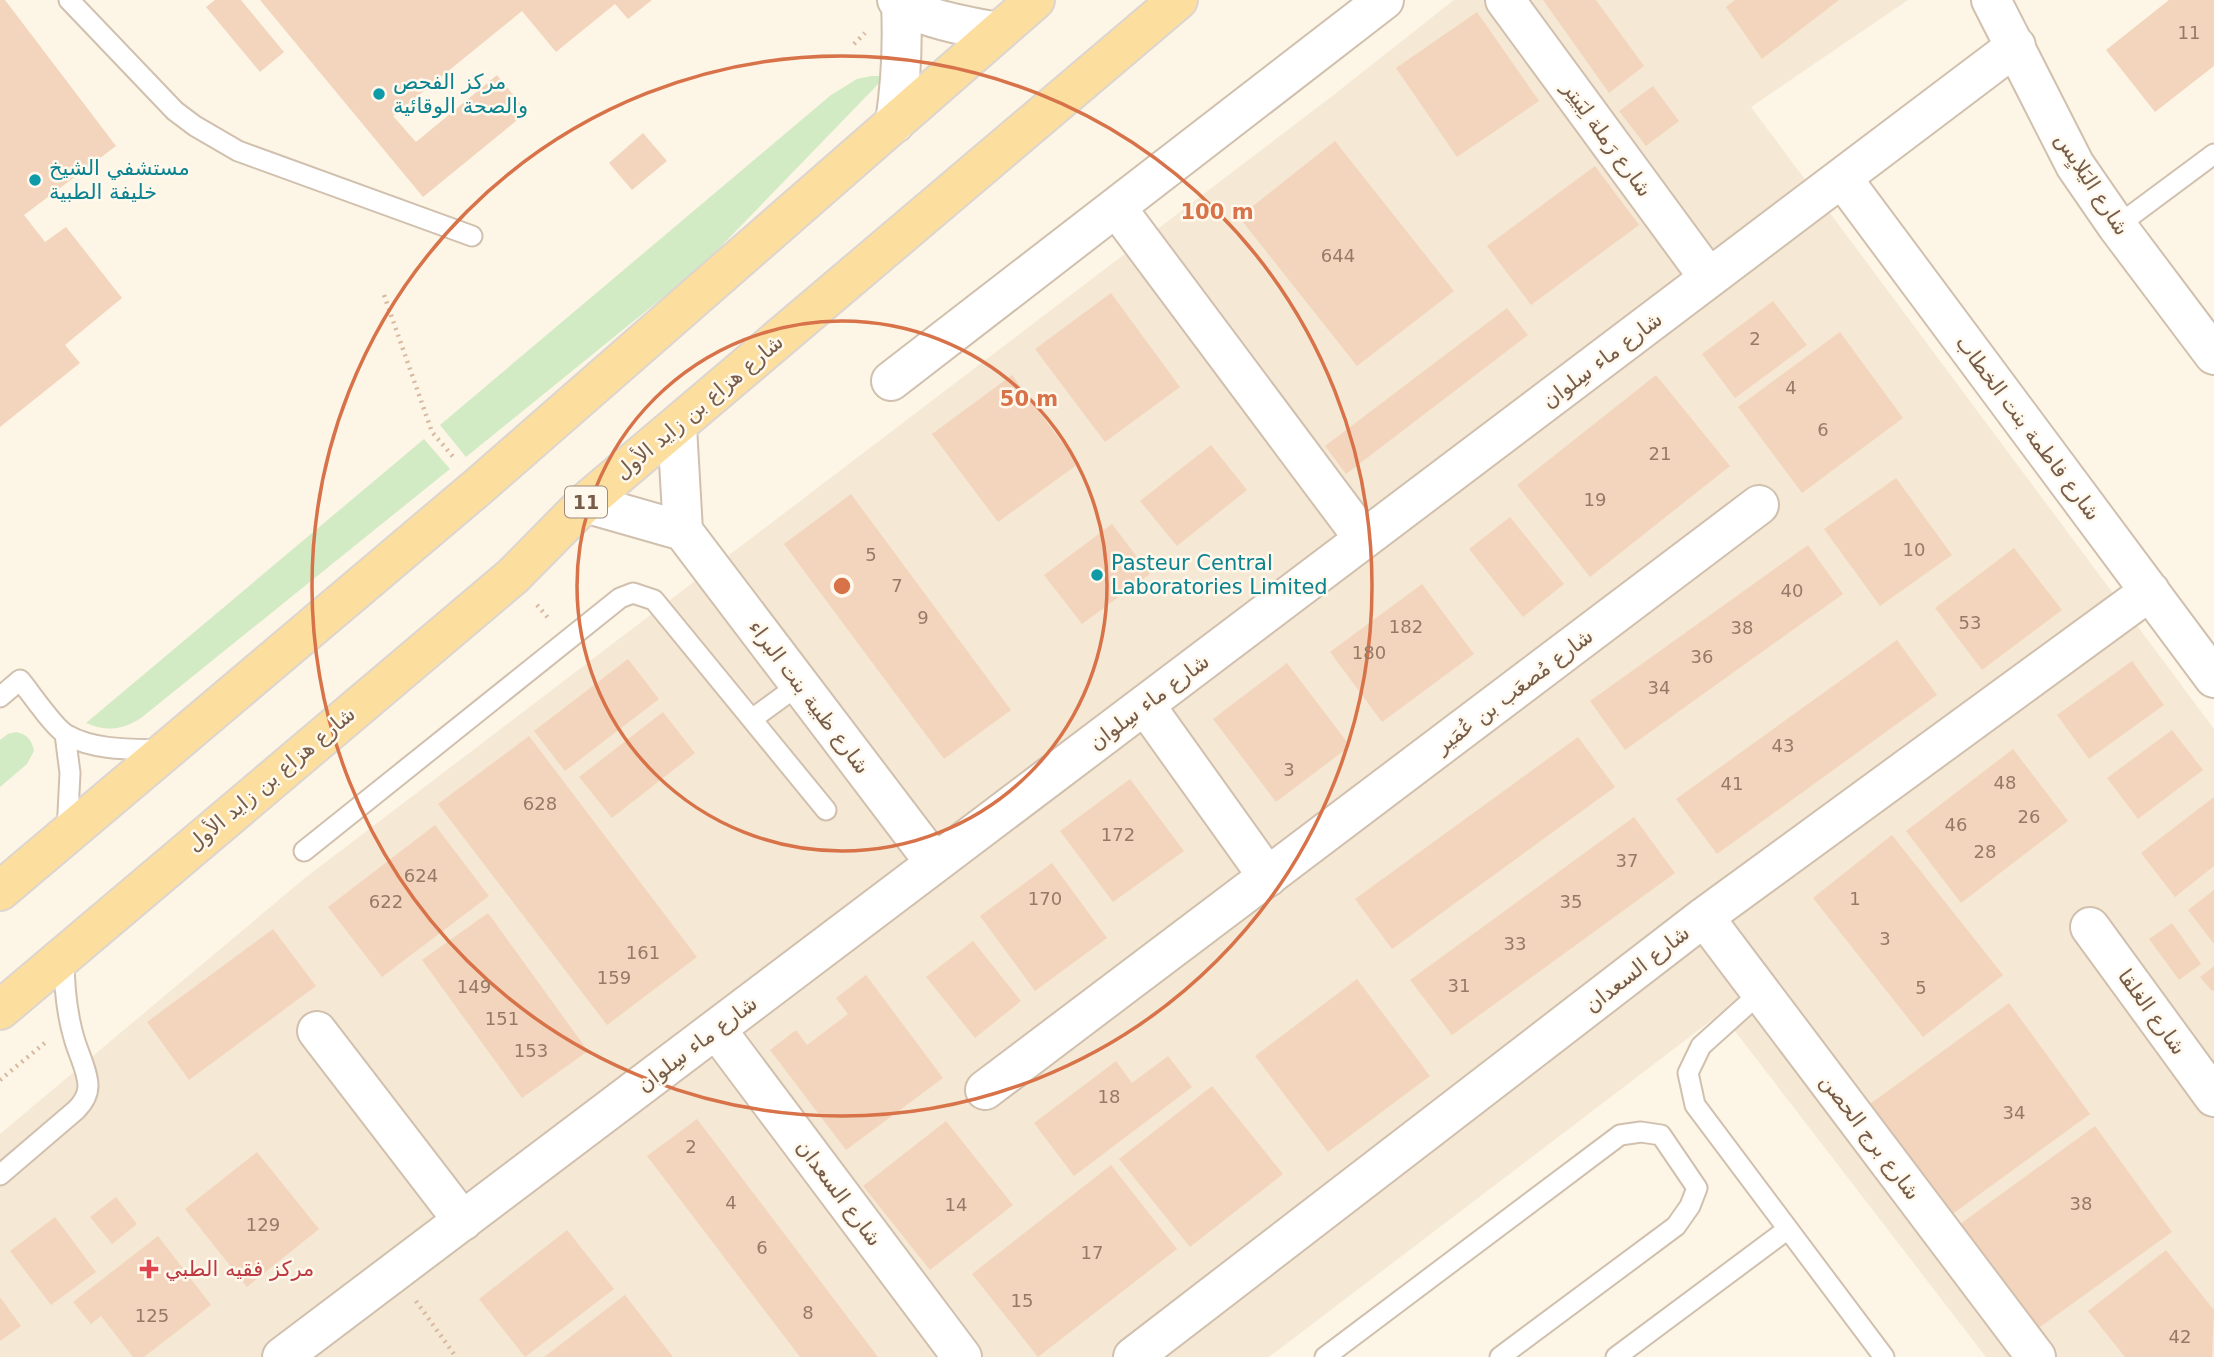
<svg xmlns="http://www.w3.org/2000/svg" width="2214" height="1357" font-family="'DejaVu Sans','Noto Naskh Arabic',sans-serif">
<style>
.residential{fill:#f5e8d4}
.green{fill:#d2ebc4}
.building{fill:#f3d5bd}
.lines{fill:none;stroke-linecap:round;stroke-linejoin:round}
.lane-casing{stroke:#d1c0ae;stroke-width:23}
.street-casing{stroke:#d1c0ae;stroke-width:42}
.primary-casing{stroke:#dcd5d0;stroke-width:42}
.path{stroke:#d8b9a0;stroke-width:4.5;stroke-dasharray:2 5;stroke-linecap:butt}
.lane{stroke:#fff;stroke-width:19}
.street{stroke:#fff;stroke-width:38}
.primary{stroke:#fcde9e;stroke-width:38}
.ring{fill:none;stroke:#d77249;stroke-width:3.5}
.culture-dot{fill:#0f9aa8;stroke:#fff9ed;stroke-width:2.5}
.health-dot{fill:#e0444e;stroke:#fff9ed;stroke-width:2.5}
.labels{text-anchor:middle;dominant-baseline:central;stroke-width:5;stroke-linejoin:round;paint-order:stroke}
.number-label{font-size:18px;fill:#967a67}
.shield{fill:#fff9ed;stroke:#a08b7b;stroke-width:2}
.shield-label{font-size:19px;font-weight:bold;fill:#775c4a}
.culture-label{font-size:21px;fill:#0d838f;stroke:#fff9ed;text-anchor:start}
.street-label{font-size:21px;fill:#775c4a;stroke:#fff9ed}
.health-label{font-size:21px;fill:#be3a42;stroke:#fff9ed;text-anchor:start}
.centre{fill:#d77249;stroke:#fff9ed;stroke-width:3.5}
.ring-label{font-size:21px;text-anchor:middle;font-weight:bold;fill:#d77249;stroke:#fff9ed;stroke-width:5;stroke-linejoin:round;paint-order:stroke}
</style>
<rect width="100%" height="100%" fill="#fdf5e6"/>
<path class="residential" d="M1454,0H1908L1751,107L2214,729V1357H1986L1721,1013L1269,1357H0V1134L305,878L1331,97Z"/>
<path class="green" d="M871,76H886L704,264L466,457L440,425L831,95L857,79Z
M424,439L450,469L141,718C122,730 107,732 86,723Z
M16,732C27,734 32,740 34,751L27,764L0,787V740L8,734Z"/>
<path class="building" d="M0,0H5L116,146L24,215L45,242L66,227L122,298L65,345L80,363L0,427Z
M215,0H241L284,52L260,72L206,7Z
M260,0H652L628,19L615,4L556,52L522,11L393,116L416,142L497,75L527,112L423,197Z
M1543,0H1596L1644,66L1609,93Z
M1735,0H1839L1762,59L1726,7Z
M2169,0H2214V66L2155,112L2106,50Z
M1477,12L1539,101L1457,157L1396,68Z
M1653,86L1679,121L1646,146L1619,111Z
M643,133L667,161L632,190L609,163Z
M1335,141L1454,291L1357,366L1239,217Z
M1595,166L1639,225L1531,305L1487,246Z
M1111,293L1180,387L1105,442L1035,349Z
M1773,301L1807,345L1735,398L1702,354Z
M1507,308L1528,335L1346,474L1325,446Z
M1840,332L1903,418L1802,493L1738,407Z
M1012,375L1078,464L998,522L932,434Z
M1656,375L1730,466L1590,577L1517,485Z
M1211,445L1247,490L1177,546L1140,501Z
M1896,478L1952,555L1880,606L1824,529Z
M851,494L1011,710L944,759L784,544Z
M1510,517L1564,584L1523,617L1469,549Z
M1112,524L1150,574L1082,624L1044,575Z
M1808,545L1843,594L1625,750L1590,701Z
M2014,548L2062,610L1982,670L1935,608Z
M1422,584L1474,654L1382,722L1330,652Z
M1897,640L1937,695L1717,854L1676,799Z
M628,659L659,699L565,771L534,731Z
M2132,661L2164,705L2089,759L2057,715Z
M1287,663L1350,746L1276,802L1213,719Z
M663,712L695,753L612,818L579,777Z
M2172,730L2203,770L2138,819L2107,778Z
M529,736L697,957L607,1025L438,804Z
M1578,737L1615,787L1392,949L1355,899Z
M2013,749L2068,821L1961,903L1906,831Z
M1130,779L1184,851L1113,902L1060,831Z
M2214,797V866L2175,897L2141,853Z
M1634,817L1675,873L1452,1035L1410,980Z
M435,825L489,896L382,977L328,907Z
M1892,835L2003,975L1923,1037L1813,898Z
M1052,863L1107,938L1035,991L980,916Z
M2214,890V944L2188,910Z
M488,913L588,1051L522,1098L422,960Z
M2172,923L2201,964L2179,980L2149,939Z
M273,929L316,986L189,1080L147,1022Z
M973,941L1021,1001L975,1038L926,977Z
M2214,966V990L2212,991L2200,977Z
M866,975L943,1078L846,1150L770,1050L796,1030L807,1045L848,1014L836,998Z
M1357,979L1430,1076L1328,1152L1255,1056Z
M2009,1003L2090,1114L1951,1215L1870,1104Z
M1168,1056L1192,1087L1074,1176L1034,1123L1116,1061L1132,1083Z
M1212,1086L1283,1174L1190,1247L1119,1159Z
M697,1119L878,1357H800L647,1156Z
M946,1121L1013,1205L930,1270L863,1186Z
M2095,1126L2172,1232L2033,1332L1956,1227Z
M257,1152L319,1229L247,1287L185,1209Z
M1111,1165L1177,1249L1038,1357L972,1274Z
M116,1197L137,1224L112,1244L90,1217Z
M55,1217L96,1272L51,1305L10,1251Z
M567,1230L614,1289L525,1357L479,1299Z
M158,1236L211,1305L144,1357H133L101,1316L91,1324L73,1302Z
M2166,1250L2214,1310L2212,1357H2125L2088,1311Z
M625,1295L673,1357H544Z
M0,1297L21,1326L0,1341Z"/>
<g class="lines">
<defs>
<path id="lane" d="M69,0L175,111L195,126L238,151L472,236
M2117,226L2214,154
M0,697L20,680C31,693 54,728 67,735C95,751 134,749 165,750
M752,719L800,684
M65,734L70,773L67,833
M304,851L620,598L633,593L654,600L826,810
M1761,992L1701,1046L1688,1073L1695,1105L1884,1357
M0,1175L76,1110C83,1103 88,1096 88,1086C88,1071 78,1053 74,1038C66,1011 64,984 64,956
M1325,1357L1620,1135L1641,1132L1661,1135L1697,1188L1690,1206L1676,1226L1500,1357
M1616,1357L1788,1229"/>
<path id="street" d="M897,0C913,17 975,28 998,32
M1505,0L1709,278
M1991,0L2075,165L2117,226L2214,355
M895,123C901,83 903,45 901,4
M1842,178L2214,678
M1116,207L1364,539
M891,381L1384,0
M677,427L683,531L935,863
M585,503L683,531
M1145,705L1268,877
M1704,917L2036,1357
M2090,927L2214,1097
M716,1029L962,1357
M317,1031L463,1221
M985,1090L1759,505
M282,1357L2016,46
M1133,1357L1704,917L2150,591"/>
<path id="primary" d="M0,891L479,486L1035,0
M0,1010L513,576L585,503L1178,0"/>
</defs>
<use href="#lane" class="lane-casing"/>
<use href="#street" class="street-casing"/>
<use href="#primary" class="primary-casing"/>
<path class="path" d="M854,44L865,33
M384,295L432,432L455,459
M537,605L549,619
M0,1080L47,1041
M416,1301L456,1357"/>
<use href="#lane" class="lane"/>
<use href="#street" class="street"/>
<use href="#primary" class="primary"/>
</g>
<g class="ring">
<circle cx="842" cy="586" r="265"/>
<circle cx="842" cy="586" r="530"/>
</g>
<g class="culture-dot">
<circle cx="379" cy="94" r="7"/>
<circle cx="35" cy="180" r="7"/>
<circle cx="1097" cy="575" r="7"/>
</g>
<path class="health-dot" d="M145.5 1258.5h7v7h7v7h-7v7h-7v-7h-7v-7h7z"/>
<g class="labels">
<g class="number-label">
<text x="2189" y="32">11</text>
<text x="1338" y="255">644</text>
<text x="1755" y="338">2</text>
<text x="1791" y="387">4</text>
<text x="1823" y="429">6</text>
<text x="1660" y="453">21</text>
<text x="1595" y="499">19</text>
<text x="1914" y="549">10</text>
<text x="871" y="554">5</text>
<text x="897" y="585">7</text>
<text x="1792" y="590">40</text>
<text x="923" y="617">9</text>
<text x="1970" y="622">53</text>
<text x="1406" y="626">182</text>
<text x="1742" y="627">38</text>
<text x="1369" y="652">180</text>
<text x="1702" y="656">36</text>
<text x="1659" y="687">34</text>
<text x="1783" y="745">43</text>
<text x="1289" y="769">3</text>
<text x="2005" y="782">48</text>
<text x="1732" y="783">41</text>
<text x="540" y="803">628</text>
<text x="2029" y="816">26</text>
<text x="1956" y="824">46</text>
<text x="1118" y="834">172</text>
<text x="1985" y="851">28</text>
<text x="1627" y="860">37</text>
<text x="421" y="875">624</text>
<text x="1045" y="898">170</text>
<text x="1855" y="898">1</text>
<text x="386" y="901">622</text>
<text x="1571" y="901">35</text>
<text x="1885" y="938">3</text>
<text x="1515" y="943">33</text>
<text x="643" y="952">161</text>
<text x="614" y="977">159</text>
<text x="1459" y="985">31</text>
<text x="474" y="986">149</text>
<text x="1921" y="987">5</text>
<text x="502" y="1018">151</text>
<text x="531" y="1050">153</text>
<text x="1109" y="1096">18</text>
<text x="2014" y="1112">34</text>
<text x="691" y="1146">2</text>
<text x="731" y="1202">4</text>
<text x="2081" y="1203">38</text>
<text x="956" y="1204">14</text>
<text x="263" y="1224">129</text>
<text x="762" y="1247">6</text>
<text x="1092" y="1252">17</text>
<text x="1022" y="1300">15</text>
<text x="808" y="1312">8</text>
<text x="152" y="1315">125</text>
<text x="2180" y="1336">42</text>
</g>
<rect class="shield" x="565" y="486.5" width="42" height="31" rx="5"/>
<g class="shield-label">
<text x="586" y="502">11</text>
</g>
<g class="culture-label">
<text x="393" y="82">مركز الفحص<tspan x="393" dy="24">والصحة الوقائية</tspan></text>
<text x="49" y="168">مستشفي الشيخ<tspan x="49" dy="24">خليفة الطبية</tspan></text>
<text x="1111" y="563">Pasteur Central<tspan x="1111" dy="24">Laboratories Limited</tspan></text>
</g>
<g class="street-label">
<text transform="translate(1607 139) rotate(54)">شارع رَملة لِبَيتِر</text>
<text transform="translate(2092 184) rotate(57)">شارع اليَلايِس</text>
<text transform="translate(1602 360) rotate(-37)">شارع ماء سِلوان</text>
<text transform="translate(699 407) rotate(-40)">شارع هزاع بن زايد الأول</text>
<text transform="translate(2028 428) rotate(53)">شارع فاطمة بنت الخطاب</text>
<text transform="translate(1514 691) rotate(-37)">شارع مُصعَب بن عُمَير</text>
<text transform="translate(809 697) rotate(53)">شارع ظبية بنت البراء</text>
<text transform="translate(1149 702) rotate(-37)">شارع ماء سِلوان</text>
<text transform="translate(271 779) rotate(-40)">شارع هزاع بن زايد الأول</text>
<text transform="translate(1637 969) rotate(-38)">شارع السعدان</text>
<text transform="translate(2152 1012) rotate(54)">شارع الغلقا</text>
<text transform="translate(697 1044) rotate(-37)">شارع ماء سِلوان</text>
<text transform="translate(1870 1137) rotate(53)">شارع برج الحصن</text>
<text transform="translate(839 1193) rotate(53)">شارع السعدان</text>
</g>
<g class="health-label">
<text x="165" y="1269">مركز فقيه الطبي</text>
</g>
</g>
<circle cx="842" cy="586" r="10" class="centre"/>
<g class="ring-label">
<text x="1217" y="219">100 m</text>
<text x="1029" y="406">50 m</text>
</g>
</svg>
